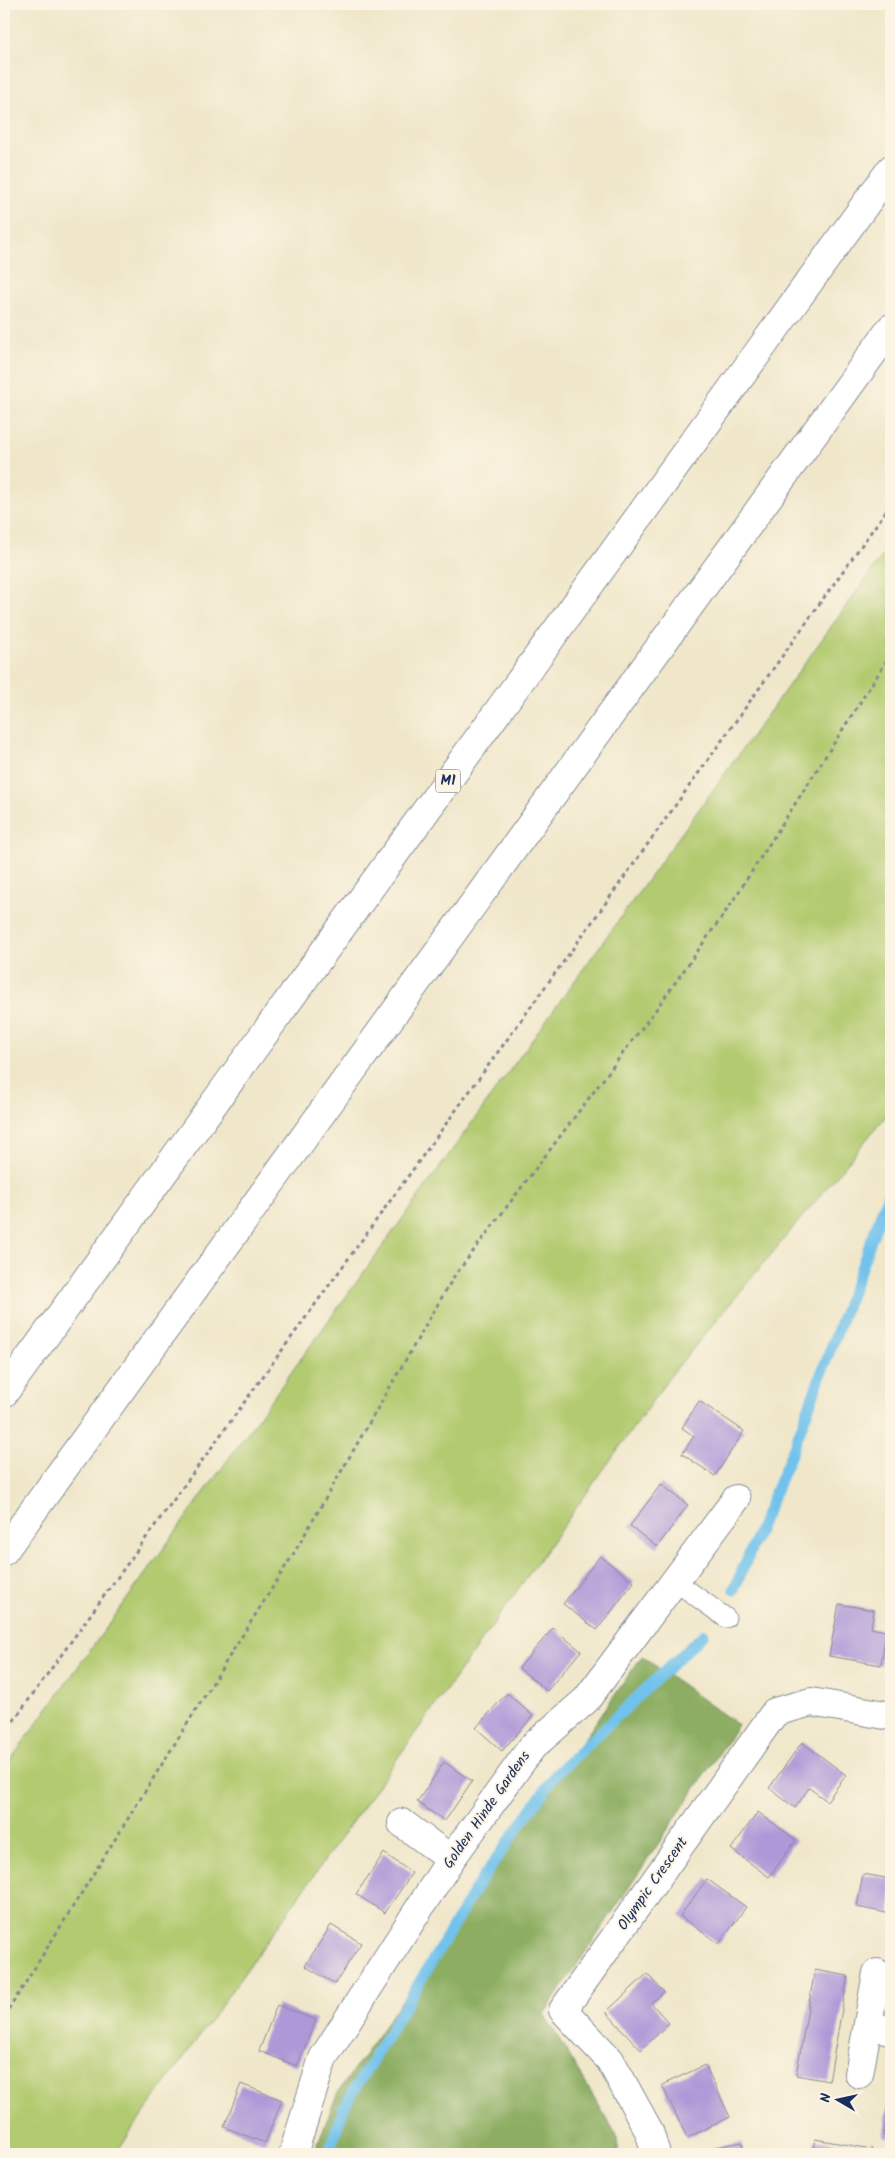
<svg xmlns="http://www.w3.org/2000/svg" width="895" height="2158" font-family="Kalam,sans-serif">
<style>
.green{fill:#b2ca6f;stroke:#667c66}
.forest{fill:#8dae62;stroke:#546e60}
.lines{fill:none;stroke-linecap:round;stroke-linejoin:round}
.stream{stroke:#71c2ec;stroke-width:11}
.building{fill:#ae98d8}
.service-casing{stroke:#868b94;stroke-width:21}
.minor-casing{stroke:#868b94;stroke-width:30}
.motorway-casing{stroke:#868b94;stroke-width:30}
.path{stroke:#868b94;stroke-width:3;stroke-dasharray:4 4;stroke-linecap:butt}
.service{stroke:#fff;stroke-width:19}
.minor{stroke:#fff;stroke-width:28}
.motorway{stroke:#fff;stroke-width:28}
.labels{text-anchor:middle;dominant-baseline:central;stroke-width:4;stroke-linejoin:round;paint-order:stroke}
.shield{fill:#fcf5e5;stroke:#5e6a86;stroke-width:1}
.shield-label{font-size:14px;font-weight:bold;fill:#1b2f5e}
.street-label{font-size:15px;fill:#1b2f5e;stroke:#fcf5e5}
</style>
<rect width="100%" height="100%" fill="#fcf5e5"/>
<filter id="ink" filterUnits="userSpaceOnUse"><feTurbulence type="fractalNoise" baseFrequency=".02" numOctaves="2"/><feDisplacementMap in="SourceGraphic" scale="10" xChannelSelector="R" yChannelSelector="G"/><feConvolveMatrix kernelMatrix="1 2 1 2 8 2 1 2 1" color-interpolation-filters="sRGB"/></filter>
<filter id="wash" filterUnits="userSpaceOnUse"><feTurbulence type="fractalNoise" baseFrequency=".0096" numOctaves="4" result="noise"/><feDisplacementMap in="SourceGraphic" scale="20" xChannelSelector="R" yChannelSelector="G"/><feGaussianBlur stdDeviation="1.12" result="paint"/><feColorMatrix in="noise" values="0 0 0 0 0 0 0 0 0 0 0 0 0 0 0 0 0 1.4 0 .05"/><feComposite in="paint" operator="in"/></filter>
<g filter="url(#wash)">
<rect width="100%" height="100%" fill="#f0e7ca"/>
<path class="green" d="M891,544V1110L671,1375L115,2154H4V1769Z"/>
<path class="forest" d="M642,1656L738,1725L544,2014L616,2134L619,2154H314L337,2094Z"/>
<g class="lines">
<path class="stream" d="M734,1590L794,1447L891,1187
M328,2154L344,2107L478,1885L556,1774L704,1634"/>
</g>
<g id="blocks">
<path class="building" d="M699,1401L744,1431L715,1476L682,1454L694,1436L682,1428Z
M661,1484L688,1505L657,1547L630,1526Z
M600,1556L634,1582L597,1630L563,1604Z
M839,1604L874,1610L871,1628L886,1631L881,1665L829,1656Z
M553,1628L581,1651L547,1691L519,1668Z
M507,1693L533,1716L502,1751L476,1728Z
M802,1742L846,1775L827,1801L809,1788L795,1808L769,1788Z
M444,1762L472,1781L445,1821L417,1802Z
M758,1812L796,1840L769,1877L731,1849Z
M384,1853L412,1873L385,1913L356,1894Z
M863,1874L891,1879V1914L857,1907Z
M707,1879L746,1907L719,1944L680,1916Z
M331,1925L361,1943L335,1984L305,1966Z
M815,1970L848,1976L829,2081L796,2075Z
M647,1974L664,1992L651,2003L669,2023L641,2050L606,2012Z
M277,2005L316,2020L297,2066L259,2051Z
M705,2065L730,2117L687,2138L662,2085Z
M241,2084L282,2100L265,2143L224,2127Z
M890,2095L891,2096V2138L883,2136Z
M815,2139L872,2149L871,2154H812Z
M742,2142L744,2154H697L696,2151Z"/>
</g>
</g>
<g filter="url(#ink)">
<use href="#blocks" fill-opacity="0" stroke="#868b94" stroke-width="1"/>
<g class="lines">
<defs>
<path id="service" d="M675,1581L726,1618"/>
<path id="minor" d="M402,1823L451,1859
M869,2026L891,2030
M859,2074L877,1973
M293,2154L323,2058L451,1859L532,1747L586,1700L736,1499
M656,2154L649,2131L610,2060L563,2010L775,1712L811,1702L891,1716"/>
<path id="motorway" d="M4,1393L891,169
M4,1551L891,328"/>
</defs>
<use href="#service" class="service-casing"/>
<use href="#minor" class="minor-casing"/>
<use href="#motorway" class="motorway-casing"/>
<path class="path" d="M4,1734L577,943L891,504
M4,2017L294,1553L453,1278L657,1008L729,907L891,654"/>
<use href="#service" class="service"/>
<use href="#minor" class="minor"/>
<use href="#motorway" class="motorway"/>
</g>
</g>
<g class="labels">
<rect class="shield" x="435.5" y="769.5" width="25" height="23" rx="4"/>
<g class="shield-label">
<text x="448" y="781">M1</text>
</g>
<g class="street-label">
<text transform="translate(487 1810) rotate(-55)">Golden Hinde Gardens</text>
<text transform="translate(653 1884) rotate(-55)">Olympic Crescent</text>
</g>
</g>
<rect width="895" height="2158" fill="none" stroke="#fcf5e5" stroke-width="20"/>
<g transform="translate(838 2100) rotate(279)" stroke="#fcf5e5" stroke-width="4" paint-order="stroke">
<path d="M0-4L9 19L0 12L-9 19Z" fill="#1b2f5e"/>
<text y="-8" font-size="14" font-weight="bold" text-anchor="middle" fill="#1b2f5e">N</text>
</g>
</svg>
